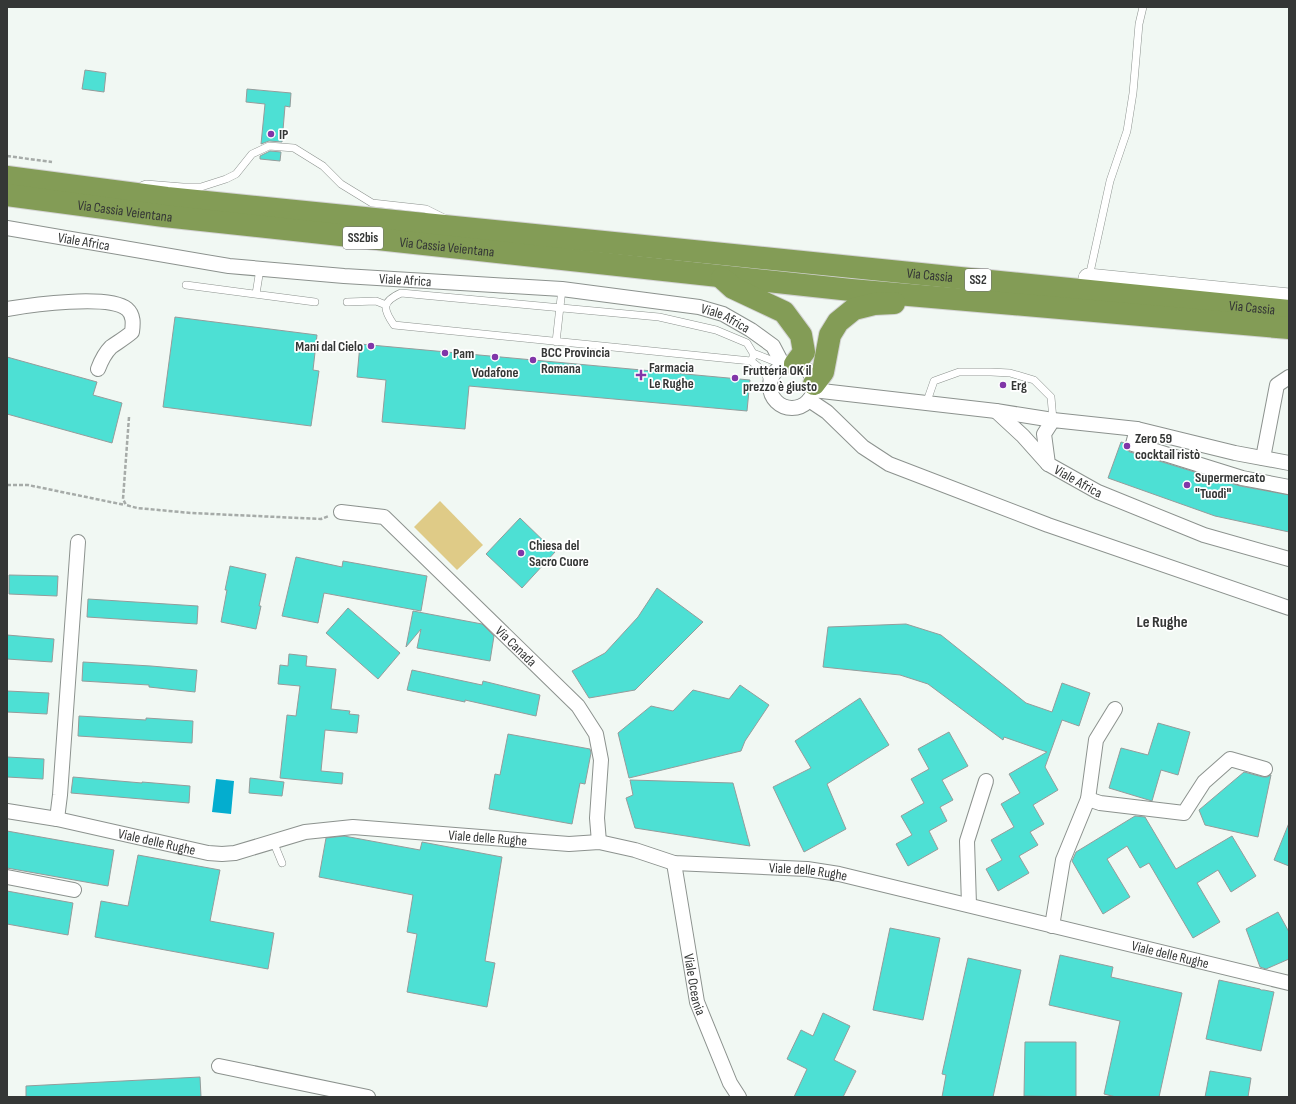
<svg xmlns="http://www.w3.org/2000/svg" width="1296" height="1104" font-family="'Sofia Sans Condensed',sans-serif">
<style>
.green{fill:#dfcb87}
.water{fill:#04adcf}
.building{fill:#4de0d4;stroke:#959c9b}
.lines{fill:none;stroke-linecap:round;stroke-linejoin:round}
.lane-casing{stroke:#8c928e;stroke-width:8}
.street-casing{stroke:#8c928e;stroke-width:16}
.secondary-casing{stroke:#8c928e;stroke-width:20}
.highway-casing{stroke:#d3d3d3;stroke-width:24}
.path{stroke:#a6aba8;stroke-width:2.5;stroke-dasharray:4 2;stroke-linecap:butt}
.lane{stroke:#fff;stroke-width:7}
.street{stroke:#fff;stroke-width:14}
.secondary{stroke:#fff;stroke-width:19}
.highway{stroke:#839c56;stroke-width:22}
.poi-dot{fill:#8136a8;stroke:#fff;stroke-width:1.5}
.labels{text-anchor:middle;dominant-baseline:central;stroke-width:3.5;stroke-linejoin:round;paint-order:stroke}
.shield{fill:#fff;stroke:#727372;stroke-width:1}
.shield-label{font-size:13px;font-weight:bold;fill:#353736}
.poi-label{font-size:14px;font-weight:bold;fill:#353736;stroke:#fff;text-anchor:start}
.street-label{font-size:14px;fill:#353736;stroke:#fff}
.quarter-label{font-size:16px;font-weight:bold;fill:#353736;stroke:#fff}
</style>
<rect width="100%" height="100%" fill="#f1f8f3"/>
<path class="green" d="M440,501L483,545L457,570L414,527Z"/>
<path class="water" d="M216,779L234,781L231,814L212,812Z"/>
<path class="building" d="M85,70L106,73L104,92L82,89Z
M247,89L291,93L290,107L285,106L282,142L269,141L261,144L265,104L246,102Z
M270,151L281,152L280,161L260,159V156Z
M175,317L317,335L313,370L319,371L311,426L163,407Z
M360,344L750,380L747,411L469,386L465,429L382,422L386,380L357,377Z
M7,357L97,382L93,395L122,403L112,443L7,414Z
M1121,442L1125,443L1127,450L1130,452L1240,486L1289,495V532L1215,516L1108,478Z
M520,518L555,552L522,588L486,554Z
M296,557L342,567L343,561L427,576L421,611L324,593L318,623L282,616Z
M230,566L266,574L259,606H261L256,629L221,622L227,590H225Z
M9,575L58,576L57,596L9,594Z
M657,588L703,622L635,690L589,698L572,671L605,653L638,617Z
M88,599L198,606L197,624L87,617Z
M348,608L400,653L378,679L326,633Z
M413,611L482,624L494,636L490,661L417,648L421,629L406,647Z
M906,624L941,635L1026,703L1052,712L1062,683L1090,693L1079,726L1062,720L1045,767L1058,790L1033,805L1044,824L1030,832L1038,845L1019,856L1029,873L998,891L986,869L1002,860L991,840L1014,827L1001,804L1020,793L1009,774L1047,752L1004,737L1003,740L928,684L900,675L823,667L828,627Z
M7,635L54,639L52,662L7,659Z
M289,654L307,656L306,666L336,669L331,709L350,711L349,714L359,715L357,733L325,730L321,771L343,773L342,784L280,778L287,715L296,716L300,686L278,684L280,665L288,666Z
M83,662L151,666L197,670L195,692L149,687V685L82,681Z
M412,670L482,685L483,681L540,695L536,716L465,700V702L407,690Z
M740,685L769,705L745,741L741,751L629,778L618,733L651,706L673,711L693,690L729,699Z
M7,691L49,693L47,714L7,712Z
M860,698L889,745L827,784L846,829L804,852L773,787L811,768L795,741Z
M79,716L146,720V718L193,721L192,743L78,736Z
M1158,723L1190,732L1178,775L1161,770L1152,801L1109,788L1121,748L1148,755Z
M949,732L968,766L942,780L953,800L940,807L947,821L929,831L938,849L908,866L896,844L912,835L901,816L924,803L911,779L929,769L918,749Z
M508,734L590,749L591,753L585,784L580,783L572,824L489,809L495,774L500,775Z
M7,757L44,759L43,779L7,777Z
M1244,772L1263,777H1267L1271,775L1258,837L1205,825L1199,810Z
M73,777L142,783V782L190,786L189,803L71,793Z
M250,778L284,782L282,796L249,793Z
M630,780L733,783L750,846L635,828L626,798L633,795Z
M1135,816L1145,817L1176,869L1232,836L1256,876L1231,892L1218,870L1197,883L1220,922L1193,938L1149,863L1140,868L1127,846L1107,859L1130,897L1103,914L1072,861L1076,852Z
M1289,823V866L1274,860Z
M7,831L114,850L108,886L7,868Z
M344,836L420,850L422,842L502,857L485,961L495,963L487,1007L407,992L417,934L407,932L413,895L319,877L326,838Z
M138,855L220,870L210,921L274,933L268,969L95,937L101,901L128,906Z
M7,891L73,903L68,935L7,924Z
M1278,912L1289,932V959L1266,969L1260,967L1246,929Z
M890,928L940,938L923,1020L873,1010Z
M1060,955L1113,967L1111,977L1182,993L1159,1097H1116L1104,1094L1120,1021L1049,1005Z
M968,958L1021,970L993,1097H942L946,1075L942,1074Z
M1219,980L1260,989L1261,990H1264L1274,992L1261,1051L1206,1039Z
M823,1013L850,1026L834,1060L856,1071L843,1097H794L807,1069L787,1059L801,1030L813,1036Z
M1025,1042H1076V1097L1024,1096Z
M1210,1071L1251,1078L1248,1097H1205Z
M200,1077L201,1097H26V1086Z"/>
<g class="lines">
<defs>
<path id="lane" d="M143,185L146,184L183,187H201L226,179L236,174L252,154L269,146L294,148L323,166L341,184L372,203L426,209L444,218
M1089,277L1110,181L1127,131L1133,93L1139,24L1143,7
M186,285L315,302
M256,294L260,269
M347,302L376,301L386,305
M556,342L562,289
M753,353L776,362L777,366
M751,361L753,357V353L747,343L716,330L659,317L401,293C381,302 383,309 394,325L751,361L765,372L770,388
M926,404L934,381L959,372H991L1010,373L1034,380L1051,397L1053,420
M273,841L282,863"/>
<g id="street">
<path id="s1" d="M7,228L229,266L344,276L562,289L699,307L723,314L751,330L773,346L783,365"/>
<path d="M7,309C31,305 108,294 127,309C134,315 133,324 132,332C125,338 118,342 111,347C105,353 101,361 98,369"/>
<circle cx="792" cy="386" r="22"/>
<path d="M813,390L996,411L1053,420"/>
<path d="M809,400L827,412L863,447L889,464L1048,525L1289,608"/>
<path d="M996,411L1023,436L1048,464"/>
<path d="M1137,429L1133,444L1242,478L1289,487"/>
<path d="M1263,458L1277,385L1289,377"/>
<path id="s2" d="M1289,463L1235,453L1137,429L1053,420L1044,434L1048,464L1098,492L1204,535L1289,559"/>
<path id="s3" d="M341,512L384,517L578,706L596,734L601,760L597,818L599,842"/>
<path d="M1088,799L1100,803L1184,813L1204,782L1230,759L1265,769"/>
<path id="s4" d="M7,811L57,819L208,853L222,854L235,853L305,832L353,827L569,844L599,842L635,850L674,863L807,869L839,874L1289,983"/>
<path d="M57,819L60,795L78,542"/>
<path id="s5" d="M674,863L697,1002L730,1083L739,1097"/>
<path d="M7,877L74,890"/>
<path d="M969,905L967,841L986,781"/>
<path d="M1052,926L1063,860L1088,799L1096,740L1115,709"/>
<path d="M219,1066L368,1097"/>
</g>
<path id="secondary" d="M1088,278L1289,298"/>
<g id="highway">
<path id="s6" d="M7,177L167,198L1289,311"/>
<path id="s7" d="M7,195L164,216L719,276L851,290L1289,328"/>
<path d="M722,278L733,288L784,312L801,335L804,352L795,364"/>
<path d="M814,384L823,372L830,335L838,322L854,309L874,304L894,303"/>
</g>
</defs>
<use href="#lane" class="lane-casing"/>
<use href="#street" class="street-casing"/>
<use href="#secondary" class="secondary-casing"/>
<use href="#highway" class="highway-casing"/>
<path class="path" d="M7,156L52,162
M129,417L123,499L126,505L137,508L191,513L321,519L329,516
M7,485H28L125,505"/>
<use href="#lane" class="lane"/>
<use href="#street" class="street"/>
<use href="#secondary" class="secondary"/>
<use href="#highway" class="highway"/>
</g>
<g class="poi-dot">
<circle cx="271" cy="134" r="4"/>
<circle cx="371" cy="346" r="4"/>
<circle cx="445" cy="353" r="4"/>
<circle cx="495" cy="357" r="4"/>
<circle cx="533" cy="360" r="4"/>
<path d="M639 369h4v4h4v4h-4v4h-4v-4h-4v-4h4z"/>
<circle cx="735" cy="378" r="4"/>
<circle cx="1003" cy="385" r="4"/>
<circle cx="1127" cy="446" r="4"/>
<circle cx="1187" cy="485" r="4"/>
<circle cx="521" cy="553" r="4"/>
</g>
<g class="labels">
<g class="shield">
<rect x="343" y="227" width="40" height="22" rx="3"/>
<rect x="965" y="269" width="26" height="22" rx="3"/>
</g>
<g class="shield-label">
<text x="363" y="238">SS2bis</text>
<text x="978" y="280">SS2</text>
</g>
<g class="poi-label">
<text x="279" y="134">IP</text>
<text x="363" y="346" text-anchor="end">Mani dal Cielo</text>
<text x="541" y="352">BCC Provincia<tspan x="541" dy="16">Romana</tspan></text>
<text x="453" y="353">Pam</text>
<text x="649" y="367">Farmacia<tspan x="649" dy="16">Le Rughe</tspan></text>
<text x="743" y="370">Frutteria OK il<tspan x="743" dy="16">prezzo è giusto</tspan></text>
<text x="495" y="372" text-anchor="middle">Vodafone</text>
<text x="1011" y="385">Erg</text>
<text x="1135" y="438">Zero 59<tspan x="1135" dy="16">cocktail ristò</tspan></text>
<text x="1195" y="477">Supermercato<tspan x="1195" dy="16">"Tuodì"</tspan></text>
<text x="529" y="545">Chiesa del<tspan x="529" dy="16">Sacro Cuore</tspan></text>
</g>
<g class="street-label">
<text stroke="none"><textPath href="#s7" startOffset="119">Via Cassia Veientana</textPath></text>
<text stroke="none"><textPath href="#s1" startOffset="78">Viale Africa</textPath></text>
<text stroke="none"><textPath href="#s7" startOffset="443">Via Cassia Veientana</textPath></text>
<text stroke="none"><textPath href="#s6" startOffset="928">Via Cassia</textPath></text>
<text stroke="none"><textPath href="#s1" startOffset="402">Viale Africa</textPath></text>
<text stroke="none"><textPath href="#s6" startOffset="1252">Via Cassia</textPath></text>
<text stroke="none"><textPath href="#s1" startOffset="726">Viale Africa</textPath></text>
<text stroke="none"><textPath href="#s2" startOffset="322">Viale Africa</textPath></text>
<text stroke="none"><textPath href="#s3" startOffset="228">Via Canada</textPath></text>
<text stroke="none"><textPath href="#s4" startOffset="489">Viale delle Rughe</textPath></text>
<text stroke="none"><textPath href="#s4" startOffset="153">Viale delle Rughe</textPath></text>
<text stroke="none"><textPath href="#s4" startOffset="813">Viale delle Rughe</textPath></text>
<text stroke="none"><textPath href="#s4" startOffset="1185">Viale delle Rughe</textPath></text>
<text stroke="none"><textPath href="#s5" startOffset="123">Viale Oceania</textPath></text>
</g>
<g class="quarter-label">
<text x="1162" y="622">Le Rughe</text>
</g>
</g>
<rect width="1296" height="1104" fill="none" stroke="#353736" stroke-width="16"/>
</svg>
